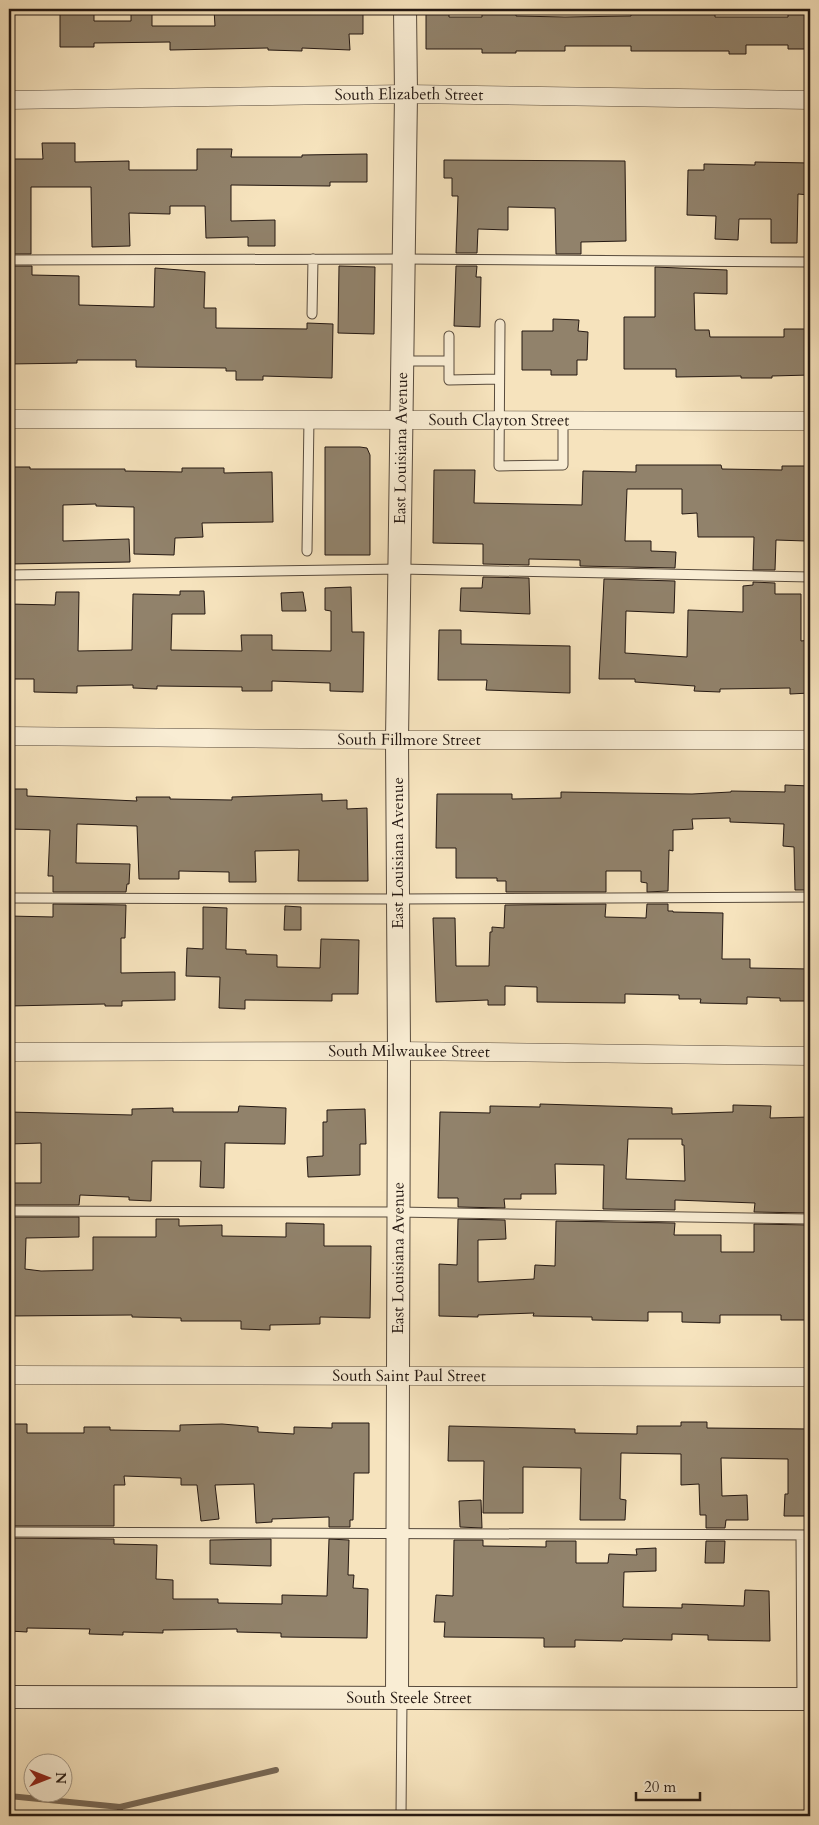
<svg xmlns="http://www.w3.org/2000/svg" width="819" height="1825" font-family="Cardo,serif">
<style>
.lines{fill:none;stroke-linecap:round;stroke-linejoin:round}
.stream{stroke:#776856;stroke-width:6}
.building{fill:#91826b;stroke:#241812;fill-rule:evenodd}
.service-casing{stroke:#584b3d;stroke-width:11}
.minor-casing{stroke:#584b3d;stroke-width:19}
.tertiary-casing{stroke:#584b3d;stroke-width:24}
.service{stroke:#f9edd4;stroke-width:9}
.minor{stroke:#f9edd4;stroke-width:18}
.tertiary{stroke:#f9edd4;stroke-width:22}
.labels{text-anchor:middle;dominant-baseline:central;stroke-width:4;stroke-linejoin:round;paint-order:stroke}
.street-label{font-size:16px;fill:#241812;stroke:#f9edd4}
</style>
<rect width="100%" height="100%" fill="#f6e3bd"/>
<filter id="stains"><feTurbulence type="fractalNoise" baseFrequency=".004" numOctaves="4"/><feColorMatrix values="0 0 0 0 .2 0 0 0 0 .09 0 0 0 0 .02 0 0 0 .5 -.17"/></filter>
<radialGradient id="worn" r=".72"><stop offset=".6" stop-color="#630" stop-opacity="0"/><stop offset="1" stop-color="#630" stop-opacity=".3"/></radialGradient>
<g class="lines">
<path class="stream" d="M9,1796L120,1807L276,1770
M120,1807V1816"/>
</g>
<path class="building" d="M60,9H94V21H131V9H152V26H215L214,9H363V34H349L350,50L302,48V51L268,50V48L170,50V42L94,43V47H60Z
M426,9H449V17H482V9H516V16L565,17L631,16V13H639V9H715V17H788V9H810V49H788V45H746V54H729V51H631V46H565V51H516V53H482V49H426Z
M42,143H75V162L129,161V170H197V149H232L231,157H302V155L367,154V182H330V186L231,185V221L275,220V246H248V237L206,238L205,206H170V214L129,213L130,246L92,247L91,187H31V254H9V159H43Z
M444,160L625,161L626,241L581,242V254H556L555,208L508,207V230L478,229L477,253H456L458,196H452V178H444Z
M755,162L810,163V195L798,194L797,243H771V219H739L738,240L715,239L716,216L687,215L688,170H704V164L755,165Z
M9,266H32V275L79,276V305L154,307L155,268L205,272L204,308H216V328L307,329V323L333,324L332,378L263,376V380H236V371H226V368L136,367V360H77V363L9,364Z
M339,266L375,267L374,334L338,333Z
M456,266H477L476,277H481L480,327L454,326Z
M655,267L727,270V294L694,293L695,330H709L710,337H784V329H810V375L772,376V378H741V376L676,377V369H624V317H655Z
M553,319L579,320L578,331L588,332L587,360H577V375H551V370H522V331H553Z
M325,447H360L367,448L370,455V555H325Z
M636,465H721L722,469L782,470V466H810V523H806V541L776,540L775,570H753L754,537H698L697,513L682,514V489H627L625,541H651V551L676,552L675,568L580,566V560L529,559V565L483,564V544L433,543L434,470H475L474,503L582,505L583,471L636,472Z
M9,467H30V469H125V471L182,472V468H224V473L272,472L273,522L202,523L203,537L175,538L174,555L134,554V507L96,506V504L63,505V541L129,539L130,562L9,564Z
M483,577L529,578L530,614L460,611L461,588H482Z
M604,579L675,581L674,613L626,611L625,653L687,657L688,610L743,612V586L753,585V582L775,583V594H801V641L810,640V693L790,694V688L720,689V692L694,691L695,686L635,682V679H599Z
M351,587L352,632H364L363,692L330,691V683L272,681V691H242V687L157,686V689L133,688V685L77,686V693L34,692V679H9V604L55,605L56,592H79L78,651L132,650L133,594L180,595V591H204L205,614H172L171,650L242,651L241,635H272V650L331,651V611L325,610V588Z
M303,592L306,611H282L281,593Z
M439,630H461V644L570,646V693L486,690L487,680H438Z
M785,785L810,786V890H795L794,847L783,846L784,824L730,822V818L692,819L693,829L673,830V851L669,850L668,891L647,892V883L641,882V871H606V892H506V881H497V878H456V848H436L437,794H512V799L561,798V792L692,794L731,792V791L785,792Z
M9,789H27V796L137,801L136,797H170V799L232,800V797L322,794V801L347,800V809L367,808L368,881H298L299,850L255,851L256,882H229V872L179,871V879H139L137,826L77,824L76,863L130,864L129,884H127L126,892H53V876H48L50,830L9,829Z
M53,904L126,905L125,938H121V973L175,972V1000L122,1001V1006H105V1004L9,1006V916L53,917Z
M606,904L605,917L646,918L647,904H668V911H673V912L723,913L722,959H750V968L810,969V1001H780V998L747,997V1004L700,1003L701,999H679V995L625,994V1003L537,1002V987L505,986V1005H488V1000L436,1002L433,918H455L456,966H489L490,932H492V927L504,928L505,905Z
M285,906L301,907V930H284Z
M203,907L227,908L226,949L246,950V954L277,955V967L320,968L321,939L359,940L358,994H332V1001L245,1000V1009L219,1008L220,977L186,976L187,948L203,949Z
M540,1104L672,1108V1114L733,1112V1105L771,1106L770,1118L810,1117V1213L754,1212L755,1203L675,1200V1210L603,1209L604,1165L555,1164L556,1194H521V1199H504L505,1208L458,1207V1198H438L440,1112L490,1113V1106L540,1107ZM628,1139H682V1145H684L685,1181L626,1179Z
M239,1106L286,1108L285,1144L225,1143L224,1188L200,1187L201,1161H152L151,1201L129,1200V1197L80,1195L79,1205H9V1183H41V1143L9,1144V1112L132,1115V1109L173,1108V1112H238Z
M365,1109L366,1144H360V1175L308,1177L307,1157L323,1156V1122H327V1110Z
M9,1217H79V1237L26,1238L25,1269L41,1271L93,1270V1237H156V1219H179V1226L222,1225V1236L286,1237V1223L324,1224V1246H371L370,1318L320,1317V1324L270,1325V1330L241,1329V1321H181V1318L132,1317V1315L9,1316Z
M458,1219L505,1220L506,1239L478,1240V1282L534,1279L535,1265L555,1266L556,1221L675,1223L674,1235H721V1252H754V1224L810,1225V1320H781V1315H720V1323L682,1322V1312H648V1321L592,1320V1317L533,1316L534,1313L478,1315V1317L439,1316V1264L457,1265Z
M681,1422H707V1428L810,1429V1516H784L785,1494H788V1459L721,1458L722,1496L747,1495L748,1520H726L725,1528H706V1515H700L699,1484L681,1485V1454L621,1453L620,1499L626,1500L625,1520H580L581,1468L523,1467V1513H483L484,1461H448L449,1426L575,1429V1433L637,1434V1426H681Z
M332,1423H369V1473H354L353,1520H350V1527H329V1517L272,1519V1522L256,1523L254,1484L215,1485L219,1519L201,1521L197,1485H181V1478L124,1476L125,1485H114V1526H9V1424H27V1433H84V1427H110V1430L180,1431V1425L222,1424L258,1427V1432L294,1434V1427L332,1428Z
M481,1500L482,1528L460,1527L459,1501Z
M9,1538L114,1539V1544L157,1545L156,1579L173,1580V1599H218V1603L282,1604V1595L327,1596L329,1539L349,1540L348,1575H354L353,1588L368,1589L367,1638L281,1637V1633L237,1632V1629L163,1630V1633L123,1632V1635L89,1634L90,1629L27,1628V1632L9,1631Z
M271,1539V1566L210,1564V1540Z
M454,1540H483V1546L546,1547V1541H576V1563H608L609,1554L637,1555L636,1549L656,1548V1571L624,1572L623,1607L682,1608V1604L744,1606L745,1590L769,1591L770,1641L708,1640V1635L672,1634V1640L623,1639L622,1641L575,1640V1647H544V1638L444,1637L445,1622H434L436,1595L453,1596Z
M706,1541H725L724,1563H705Z"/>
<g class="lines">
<defs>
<path id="service" d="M9,260L403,259L810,262
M312,314L313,259
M500,324L499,466L563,465V419
M449,336V380L499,379
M402,361H449
M307,551L309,419
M9,575L400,569L810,577
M9,898L399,899L810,897
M9,1211L397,1212L810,1219
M9,1532L810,1535
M801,1535L802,1699
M401,1816L402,1699"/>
<g id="minor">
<path id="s1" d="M9,100L406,94L810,100"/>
<path id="s2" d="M9,419L810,421"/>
<path id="s3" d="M9,736L397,740H810"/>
<path id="s4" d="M9,1052L399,1051L810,1056"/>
<path id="s5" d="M9,1375L810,1377"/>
</g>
<g id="tertiary">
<path id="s6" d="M9,1697L810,1699"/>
<path id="s7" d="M397,1698L399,1051L397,740L406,94L405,9"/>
</g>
</defs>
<use href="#service" class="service-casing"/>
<use href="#minor" class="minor-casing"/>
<use href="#tertiary" class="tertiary-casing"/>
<use href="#service" class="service"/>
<use href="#minor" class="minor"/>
<use href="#tertiary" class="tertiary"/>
</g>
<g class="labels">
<g class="street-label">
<text stroke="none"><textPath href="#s1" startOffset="400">South Elizabeth Street</textPath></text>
<text stroke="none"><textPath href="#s2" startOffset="490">South Clayton Street</textPath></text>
<text stroke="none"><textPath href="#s7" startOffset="1250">East Louisiana Avenue</textPath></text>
<text stroke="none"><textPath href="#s3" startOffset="400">South Fillmore Street</textPath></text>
<text transform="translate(398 853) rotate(-90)">East Louisiana Avenue</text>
<text stroke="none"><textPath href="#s4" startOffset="400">South Milwaukee Street</textPath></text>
<text stroke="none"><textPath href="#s7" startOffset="440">East Louisiana Avenue</textPath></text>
<text stroke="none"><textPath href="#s5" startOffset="400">South Saint Paul Street</textPath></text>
<text stroke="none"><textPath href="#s6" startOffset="400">South Steele Street</textPath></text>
</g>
</g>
<rect width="819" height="1825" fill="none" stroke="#f6e3bd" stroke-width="30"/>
<rect x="10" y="10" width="799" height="1805" fill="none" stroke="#241812" stroke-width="2.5"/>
<rect x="15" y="15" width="789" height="1795" fill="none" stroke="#241812"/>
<g transform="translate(48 1778) rotate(90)"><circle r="24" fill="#f9edd4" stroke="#a49886"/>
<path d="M0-4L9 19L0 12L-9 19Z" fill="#8f2418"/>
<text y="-8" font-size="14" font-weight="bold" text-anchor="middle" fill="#241812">N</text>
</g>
<path d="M636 1792v8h64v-8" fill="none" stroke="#241812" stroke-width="2.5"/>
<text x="644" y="1792" font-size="15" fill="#241812" stroke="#f9edd4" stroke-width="4" paint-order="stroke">20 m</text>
<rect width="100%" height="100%" filter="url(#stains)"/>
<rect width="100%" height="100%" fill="url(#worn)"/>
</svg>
